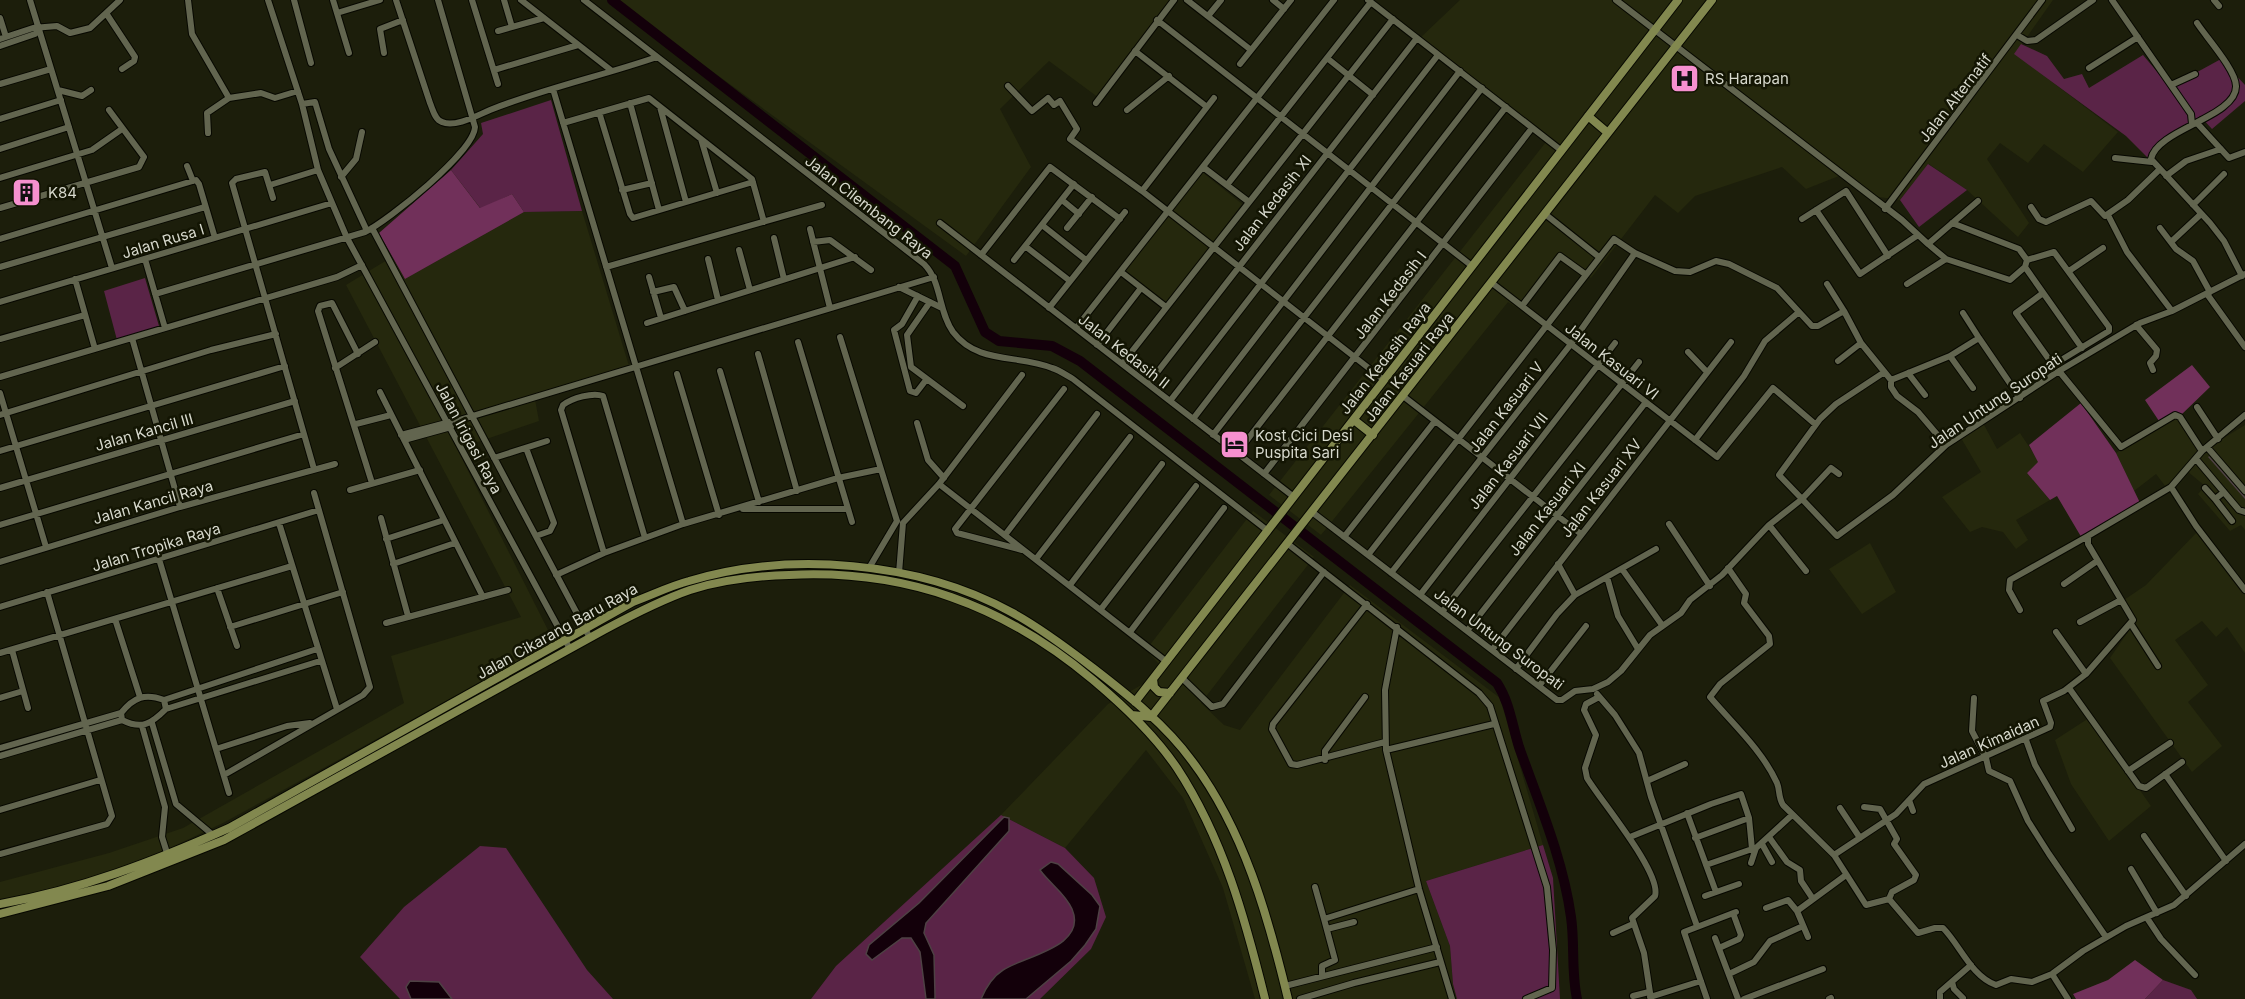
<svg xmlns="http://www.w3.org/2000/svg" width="2245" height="999" font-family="Inter,sans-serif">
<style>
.built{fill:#25280d}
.green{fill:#5a2447}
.forest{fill:#71305a}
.water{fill:#13000a;stroke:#4e4144;stroke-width:1.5}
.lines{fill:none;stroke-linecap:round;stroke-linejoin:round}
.stream{stroke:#4e4144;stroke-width:1.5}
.river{stroke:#13000a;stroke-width:10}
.minor-casing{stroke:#070800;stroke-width:8}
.major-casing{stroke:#070800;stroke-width:10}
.minor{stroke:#62654f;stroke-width:6}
.major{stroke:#82884f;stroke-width:8}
.labels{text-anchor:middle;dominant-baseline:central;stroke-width:5;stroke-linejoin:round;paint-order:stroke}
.poi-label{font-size:15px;fill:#d7d9cd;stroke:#131503;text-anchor:start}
.street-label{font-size:15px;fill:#d7d9cd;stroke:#131503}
</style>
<rect width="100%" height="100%" fill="#1c1e0b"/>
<path class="built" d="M614,0H1171L1099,98L1049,61L1000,109L1031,167L966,256Z
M1460,0H2053L2015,54L2118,132L2083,172L2044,144L2028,163L2000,143L1987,159L2029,223L2018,237L1967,190L1929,164L1900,200L1872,196L1844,174L1806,189L1782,167L1695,196L1678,213L1655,195L1591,278L1560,256L1519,309L1508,302L1321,535L1269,495L1549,138L1419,39Z
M1202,172L1242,204L1166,305L1123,271Z
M582,211L629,366L534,394L539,421L457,449L554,642L223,823L170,848L114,872L0,903V882L109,853L183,828L404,703L391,656L521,617L346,285L392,257L405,279L524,212Z
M2181,415L2204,450L2245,425V530L2241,525L2230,531L2198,494L2205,486L2187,471L2169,491L2156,474L2134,491L2116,453L2161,424Z
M1983,423L1997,449L2020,433L2039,462L2027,473L2050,500L2016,520L2028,540L2016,549L2003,532L1982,527L1970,532L1942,497L1981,472L1961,438Z
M1253,511L1314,557L1201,703L1224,725L1240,730L1350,585L1500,698L1543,845L1426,881L1450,946L1453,984L1457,999H1255L1223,888L1183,798L1146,750L1065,848L1001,815L1108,704L1143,684L1159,664L1146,650Z
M2198,531L2245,588V653L2227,627L2216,637L2202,621L2175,640L2208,685L2188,702L2222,746L2192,772L2110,658L2137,619L2124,600L2146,585Z
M1870,543L1896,592L1862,614L1829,569Z
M2089,718L2151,806L2109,841L2071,784L2055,740Z"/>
<path class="green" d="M2021,44L2047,56L2064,79L2082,74L2089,88L2143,55L2170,87L2221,59L2245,85V101L2212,129L2200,116L2148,158L2126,136L2014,54Z
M551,100L582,211L524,212L512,194L481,209L451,170L483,134L481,123Z
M1928,164L1967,190L1919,227L1900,200Z
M145,278L159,326L117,340L104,291Z
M1001,815L1065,848L1094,878L1106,917L1091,949L1040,999H811L836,966Z
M1543,845L1553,878L1560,999H1457L1453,984L1450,946L1426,881Z
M480,846L506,848L587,970L613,999H400L360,957L404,907Z
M2163,980L2191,990L2197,999H2145Z"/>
<path class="forest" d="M451,170L480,208L512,194L524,212L405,279L379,233Z
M2192,365L2210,387L2181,415L2161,424L2145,400Z
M2081,403L2116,453L2142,507L2083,540L2057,496L2050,500L2027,473L2038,462L2029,445Z
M2135,960L2163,980L2145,999H2076L2073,994L2108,980Z"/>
<path class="water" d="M1004,817L1009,818V831L926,923L924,933L934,955L935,995V999H926L920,952L911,938H902L872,960L866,954L869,945L919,903Z
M1051,862L1058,864L1092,895L1100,906L1096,929L1085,945L1071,961L1026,999H981C986,987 992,977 1003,970C1024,956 1088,947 1072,909C1065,893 1050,884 1040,870Z
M410,981L439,982L452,999H411L406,987Z"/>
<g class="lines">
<path class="stream" d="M2209,457L2245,498"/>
<path class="river" d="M612,0L955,266L985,332L999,341L1052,346L1080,361L1497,683C1510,703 1512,725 1519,747C1539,803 1563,859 1571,917C1575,945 1571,971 1577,999"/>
<defs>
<path id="minor" d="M30,0L112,268
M188,0L192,34L229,98L261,93L275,98L298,91
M268,0L302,104L318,170L347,238L570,649
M294,0L311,63
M333,0L349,53
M396,0L430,103C433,110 435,120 442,122C455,128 478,115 490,110C545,88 602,76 657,57
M472,0L498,84
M504,0L512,27
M521,0L612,71
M584,0L924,264C942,282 938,311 953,332C978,365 1018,354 1052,368C1059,370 1066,375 1073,379L1268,531
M1187,0L1251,50
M1273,0L1284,9
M1368,0L1562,151
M1616,0L1902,220L1928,244L1978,201
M2112,0L2191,114L2192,124
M2214,0L2219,6
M106,13L135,57L134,61L122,69
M337,13L380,0
M1208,16L1221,0
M0,18L6,37
M1157,20L1472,266
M2197,23C2206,37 2236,70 2236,86C2237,117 2157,129 2151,159L2210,223L2224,241L2242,276
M498,31L544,18
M2017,35L2027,41L2036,40L2093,0
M0,39L33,28L57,26L70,33L90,28L120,0
M0,46L35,34L39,30
M1135,51L1207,107
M384,53L380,29L403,20
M1327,58L1373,95
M1240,64L1291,0
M2089,68L2138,37
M494,70L578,45
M0,84L51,69
M2171,85L2195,74
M1008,86L1032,111L1048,98L1054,105L1060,101L1077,129L1070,139L1142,191L1384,380
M553,89L683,524
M58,90L82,96L91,90
M630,103L659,210
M1096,103L1174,0
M302,104L315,102L329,149L367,231
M660,107L686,202
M1127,110L1169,76
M599,112L630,214L633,218L753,182
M0,119L61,100
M563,123L649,98L752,179L764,222
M2197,123L2229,158L2245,152
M208,133L207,113L229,98
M701,139L717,193
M0,149L69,127
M2115,158L2152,162
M187,166L193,181
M1203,167L1249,202
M2166,176L2186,161L2221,149
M341,177L356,159L362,132
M0,178L92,150L122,129
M270,185L318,170
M1227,185L1371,2
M622,190L652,183
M1142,191L1214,98
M273,198L265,172L236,179L232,183L314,469
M1062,200L1079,214
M2193,205L2224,174
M2031,207L2039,219L2046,222L2091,201L2105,216L2128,200L2159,170
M0,208L139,167L144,157L109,110
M1885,209L2042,0
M1816,210L1860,274L1918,235
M1545,214L1599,257
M2108,215L2127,252L2172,311
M1802,219L1846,191L1888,256
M940,223L1294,497
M1952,223L2019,249L2027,260
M1042,225L1086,260
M372,228L590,638
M1067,228L1092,197
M2160,228L2176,249L2193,261L2210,292
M810,229L830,308
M774,238L784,279
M0,239L196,180L199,184L215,238
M813,242L830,240L871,270
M2171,242L2201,214
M1928,244L1946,259L2010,280L2025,267L2027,260L2054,252L2109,327V331L2053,365L2016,313L2043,293
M1025,246L1070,281
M739,250L750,290
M981,255L1050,167L1120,219
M145,259L165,328
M708,259L718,300
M1014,260L1074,184
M0,267L205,207
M606,267L822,205
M2025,267L2082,348
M2069,271L2103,248
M1121,272L1166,307
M649,277L661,318
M75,279L95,349
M1492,283L1717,457L1773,388L1815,424
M1827,284L1844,311
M1907,284L1946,259
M899,287L942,308
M653,292L674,287L685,311
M155,294L365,232C389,220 474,152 475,127L438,0
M2207,294L2245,347
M918,296L902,324L894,330L910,391L916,393L926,380
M0,302L332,203
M930,302L907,335L911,367L963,406
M1522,306L1560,256L1585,274
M1049,308L1125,212
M1963,313L1979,338
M647,323L855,257
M2136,325L2157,350L2156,356L2150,363L2153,370
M1076,328L1334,0
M840,337L897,521
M132,338L180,507
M0,339L85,315
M798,342L852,522
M1097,345L1141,288
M1688,352L1707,372
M358,354L332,303L320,306L318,311L372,483
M758,354L797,491
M1950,356L1973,388
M1838,361L1861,343
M1122,364L1393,19
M335,368L375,342
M720,371L759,502
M2059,371L2121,447L2175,415L2180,417L2202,451
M1908,373L1925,395
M677,374L719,515
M0,377L337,277L362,265
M1891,380V387L1897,396L1918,412L1946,445
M1148,384L1417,38
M380,392L483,597
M0,393L46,547
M1403,396L1581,534
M1170,401L1438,55
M2197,407L2218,439
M0,415L211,350L276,334
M1193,419L1460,71
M456,421L934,277
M917,423L928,460L944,478
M356,424L391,415
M401,435L450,422
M1213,435L1482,88
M404,440L451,427
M1695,440L1744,376L1765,341L1799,312
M2207,447L2245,491
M526,448L554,523L550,531L536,536
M0,451L285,366
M1237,453L1506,107
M494,458L547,441
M2196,459L2239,510L2245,512
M1264,474L1532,128
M1839,474L1831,468L1802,499L1779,475L1820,419L1836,404L1883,373
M939,484L1167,662
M2171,487L2196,526L2245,590
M0,488L295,401
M2205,488L2215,499
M350,490L420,470
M2224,492L2215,499L2232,521
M743,509H848
M1312,512L1557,700H1562L1575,691L1593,689L1608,682L1621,671L1650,635L1681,613L1690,600L1722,575L1769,525L1802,499L1837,536L1893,495L1946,445L2059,371L2140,323L2172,311L2245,274
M381,518L408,616
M279,523L337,709
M903,523L939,484L1022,375
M1669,524L1710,586
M0,525L304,434
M1769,525L1806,571
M1005,535L1097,414
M1344,537L1435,421
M386,539L444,520
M1288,544L1479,693L1490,706L1547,887L1553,950L1552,988L1526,999
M1022,550L957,533L955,529L1064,389
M604,553L561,410L563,405C572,398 593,392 603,396L645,538
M1368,555L1614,239L1635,253L1675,271L1690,272L1716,261L1729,264L1777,288L1812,326H1818L1844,311L1861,343L1891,380L1950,356L1979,338L2020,398
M159,559L229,793
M1036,559L1130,437
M0,562L180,507L335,464
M393,564L455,543
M1558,564L1575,595L1656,549
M869,568L897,521
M1728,568L1746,594L1744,603L1769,636L1770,644L1720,684L1710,697C1733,724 1762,750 1777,783C1780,790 1778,797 1783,805L1834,855L1866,905L1889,899L1918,933L1935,928H1943C1960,945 1971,976 1996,985L2011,979L2032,982L2052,974L2083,951L2126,926L2174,905L2245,844
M1622,569L1662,625
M899,573L903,523
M1391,573L1571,344L1635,253
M556,575L604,553L683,524L838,478L881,469
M1607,577L1618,616L1638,649
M2064,584L2097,561
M1070,585L1162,464
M217,588L237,646
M1420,595L1615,343
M1367,604L1273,724L1272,729L1291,764L1297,765L1385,742
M0,607L319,510
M1101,609L1196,486
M2020,610L2009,590L2010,580L2088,536
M1442,612L1639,362
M115,619L140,697
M2080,622L2121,600
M386,623L508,590
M2131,624L2158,666
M230,627L343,592
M1397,627L1385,690L1386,750L1419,889L1452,999
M1467,631L1646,402
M1130,632L1224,508
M2056,632L2086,674
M12,650L28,708
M1492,650L1731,342
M0,653L292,566
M1516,669L1557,614L1575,595
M1182,678L1212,707L1223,704L1324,572
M1539,686L1586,626
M2069,688L2139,786L2146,788L2182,762
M1597,694L1615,715L1639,753L1651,797L1697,926
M1599,697L1586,704L1584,710L1596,735L1585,768L1587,778C1600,800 1662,873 1655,896L1632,918L1644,953L1651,999
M0,698L23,691
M1974,698L1972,731L1986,758L1989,771L2010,781L2028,821L2049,854L2106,937
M164,700L317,649
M166,709L164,700C145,693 134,697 121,713L122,720C142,730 151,724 166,709L320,661
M152,723L176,804L213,835
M142,726L165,807L162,837L168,856
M2026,740L2035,765L2072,829
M0,748L121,713
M216,749L287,726L310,723
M1386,750L1494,724
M0,756L122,720
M1325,760V751L1365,697
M2128,771L2170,743
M2165,774L2226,861
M224,775L363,695L370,687L314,493
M1647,781L1685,764
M1909,800L1913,811
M1864,807L1880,809L1897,839L1894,844L1916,875L1914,880L1892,892L1889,899
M1840,808L1860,838
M0,810L100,780
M1687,813L1716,892
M2144,836L2186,896
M1630,837L1711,804L1741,794L1749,818L1752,849
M1769,837L1787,862L1800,870L1801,881L1813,899
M1695,838L1749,818
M1762,844L1772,862
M0,854L107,824L112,816L47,592
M1834,855L1896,814L1924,784L2050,727L2051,723L2043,701L2064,691L2086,674L2133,620L2088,544V536L2171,487L2202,451L2245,415
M1751,863L1756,848L1792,815
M1706,865L1755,848
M2131,869L2157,913
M1315,887L1324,919L1419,889
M1705,896L1739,884
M1766,908L1788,900L1797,911L1808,937
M1797,911L1846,875
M2147,918L2161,939L2195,975
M1327,929L1354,922
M1613,933L1633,924
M1715,938L1738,999
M1719,948L1739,939L1741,935L1733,913
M1729,974L1754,962L1770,941L1803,926
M2052,974L2068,999
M1322,976V966L1335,960L1324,919
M1952,982L1954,989L1963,998
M1285,986L1437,947
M1633,996L1649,992
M1650,997L1701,981
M1300,999L1354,983L1440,962
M1707,999L1684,932L1736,912
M1744,999L1823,969
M1829,999L1831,998
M1940,999V992L1971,965"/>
<path id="major" d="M1588,116L1608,133
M1354,420L1373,435
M1153,679L1154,687L1159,692L1170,693
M1135,702L1678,0
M1132,715L1151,717L1712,0
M0,904C80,890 155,861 229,828L633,602C652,595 670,586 689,581C789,551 918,561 1011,612C1039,627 1067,648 1093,668C1128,695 1166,725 1192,761C1244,830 1268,916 1288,999
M0,914L108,886L224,840L604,630C632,615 661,600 690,590C721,580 756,576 789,575C905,569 1004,605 1093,680C1124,706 1154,734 1177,768C1223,838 1245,918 1265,999"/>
</defs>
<use href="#minor" class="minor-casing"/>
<use href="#major" class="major-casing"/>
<use href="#minor" class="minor"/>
<use href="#major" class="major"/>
</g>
<defs>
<symbol id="hospital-square" viewBox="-11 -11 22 22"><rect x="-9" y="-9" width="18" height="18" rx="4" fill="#f690cf" stroke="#131503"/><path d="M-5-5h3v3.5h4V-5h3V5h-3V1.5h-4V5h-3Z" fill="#111"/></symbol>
<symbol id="building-square" viewBox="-11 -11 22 22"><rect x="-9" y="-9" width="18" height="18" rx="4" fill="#f690cf" stroke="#131503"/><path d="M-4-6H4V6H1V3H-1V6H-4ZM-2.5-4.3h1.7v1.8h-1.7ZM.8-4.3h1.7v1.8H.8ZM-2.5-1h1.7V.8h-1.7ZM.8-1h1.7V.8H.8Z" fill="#111"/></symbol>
<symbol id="hotel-square" viewBox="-11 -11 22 22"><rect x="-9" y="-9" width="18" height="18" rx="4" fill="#f690cf" stroke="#131503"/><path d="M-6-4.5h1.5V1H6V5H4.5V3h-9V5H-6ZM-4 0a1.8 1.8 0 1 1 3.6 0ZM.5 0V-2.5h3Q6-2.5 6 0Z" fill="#111"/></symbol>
</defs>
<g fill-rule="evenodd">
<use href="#hospital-square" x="1668" y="62" width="33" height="33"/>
<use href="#building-square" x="10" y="176" width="33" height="33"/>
<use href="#hotel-square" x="1218" y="428" width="33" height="33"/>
</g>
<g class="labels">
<g class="poi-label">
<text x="1705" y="78">RS Harapan</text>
<text x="48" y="192">K84</text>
<text x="1255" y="435">Kost Cici Desi<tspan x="1255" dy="17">Puspita Sari</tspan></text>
</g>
<g class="street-label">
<text transform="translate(1955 98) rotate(-52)">Jalan Alternatif</text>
<text transform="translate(1272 203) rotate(-52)">Jalan Kedasih XI</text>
<text transform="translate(869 207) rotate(38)">Jalan Cilembang Raya</text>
<text transform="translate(163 241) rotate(-17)">Jalan Rusa I</text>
<text transform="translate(1390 295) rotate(-52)">Jalan Kedasih I</text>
<text transform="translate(1124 351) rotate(38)">Jalan Kedasih II</text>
<text transform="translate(1385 358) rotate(-52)">Jalan Kedasih Raya</text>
<text transform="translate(1612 361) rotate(38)">Jalan Kasuari VI</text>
<text transform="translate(1409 367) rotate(-52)">Jalan Kasuari Raya</text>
<text transform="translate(1995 401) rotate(-34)">Jalan Untung Suropati</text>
<text transform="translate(1506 407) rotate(-52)">Jalan Kasuari V</text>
<text transform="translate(144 432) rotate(-16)">Jalan Kancil III</text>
<text transform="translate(469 438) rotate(62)">Jalan Irigasi Raya</text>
<text transform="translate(1508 461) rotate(-52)">Jalan Kasuari VII</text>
<text transform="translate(1601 488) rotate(-52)">Jalan Kasuari XV</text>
<text transform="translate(153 502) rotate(-16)">Jalan Kancil Raya</text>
<text transform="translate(1547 509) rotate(-52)">Jalan Kasuari XI</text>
<text transform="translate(156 547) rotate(-17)">Jalan Tropika Raya</text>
<text transform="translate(557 631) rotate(-29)">Jalan Cikarang Baru Raya</text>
<text transform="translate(1499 639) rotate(37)">Jalan Untung Suropati</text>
<text transform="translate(1989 742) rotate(-24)">Jalan Kimaidan</text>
</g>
</g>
</svg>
